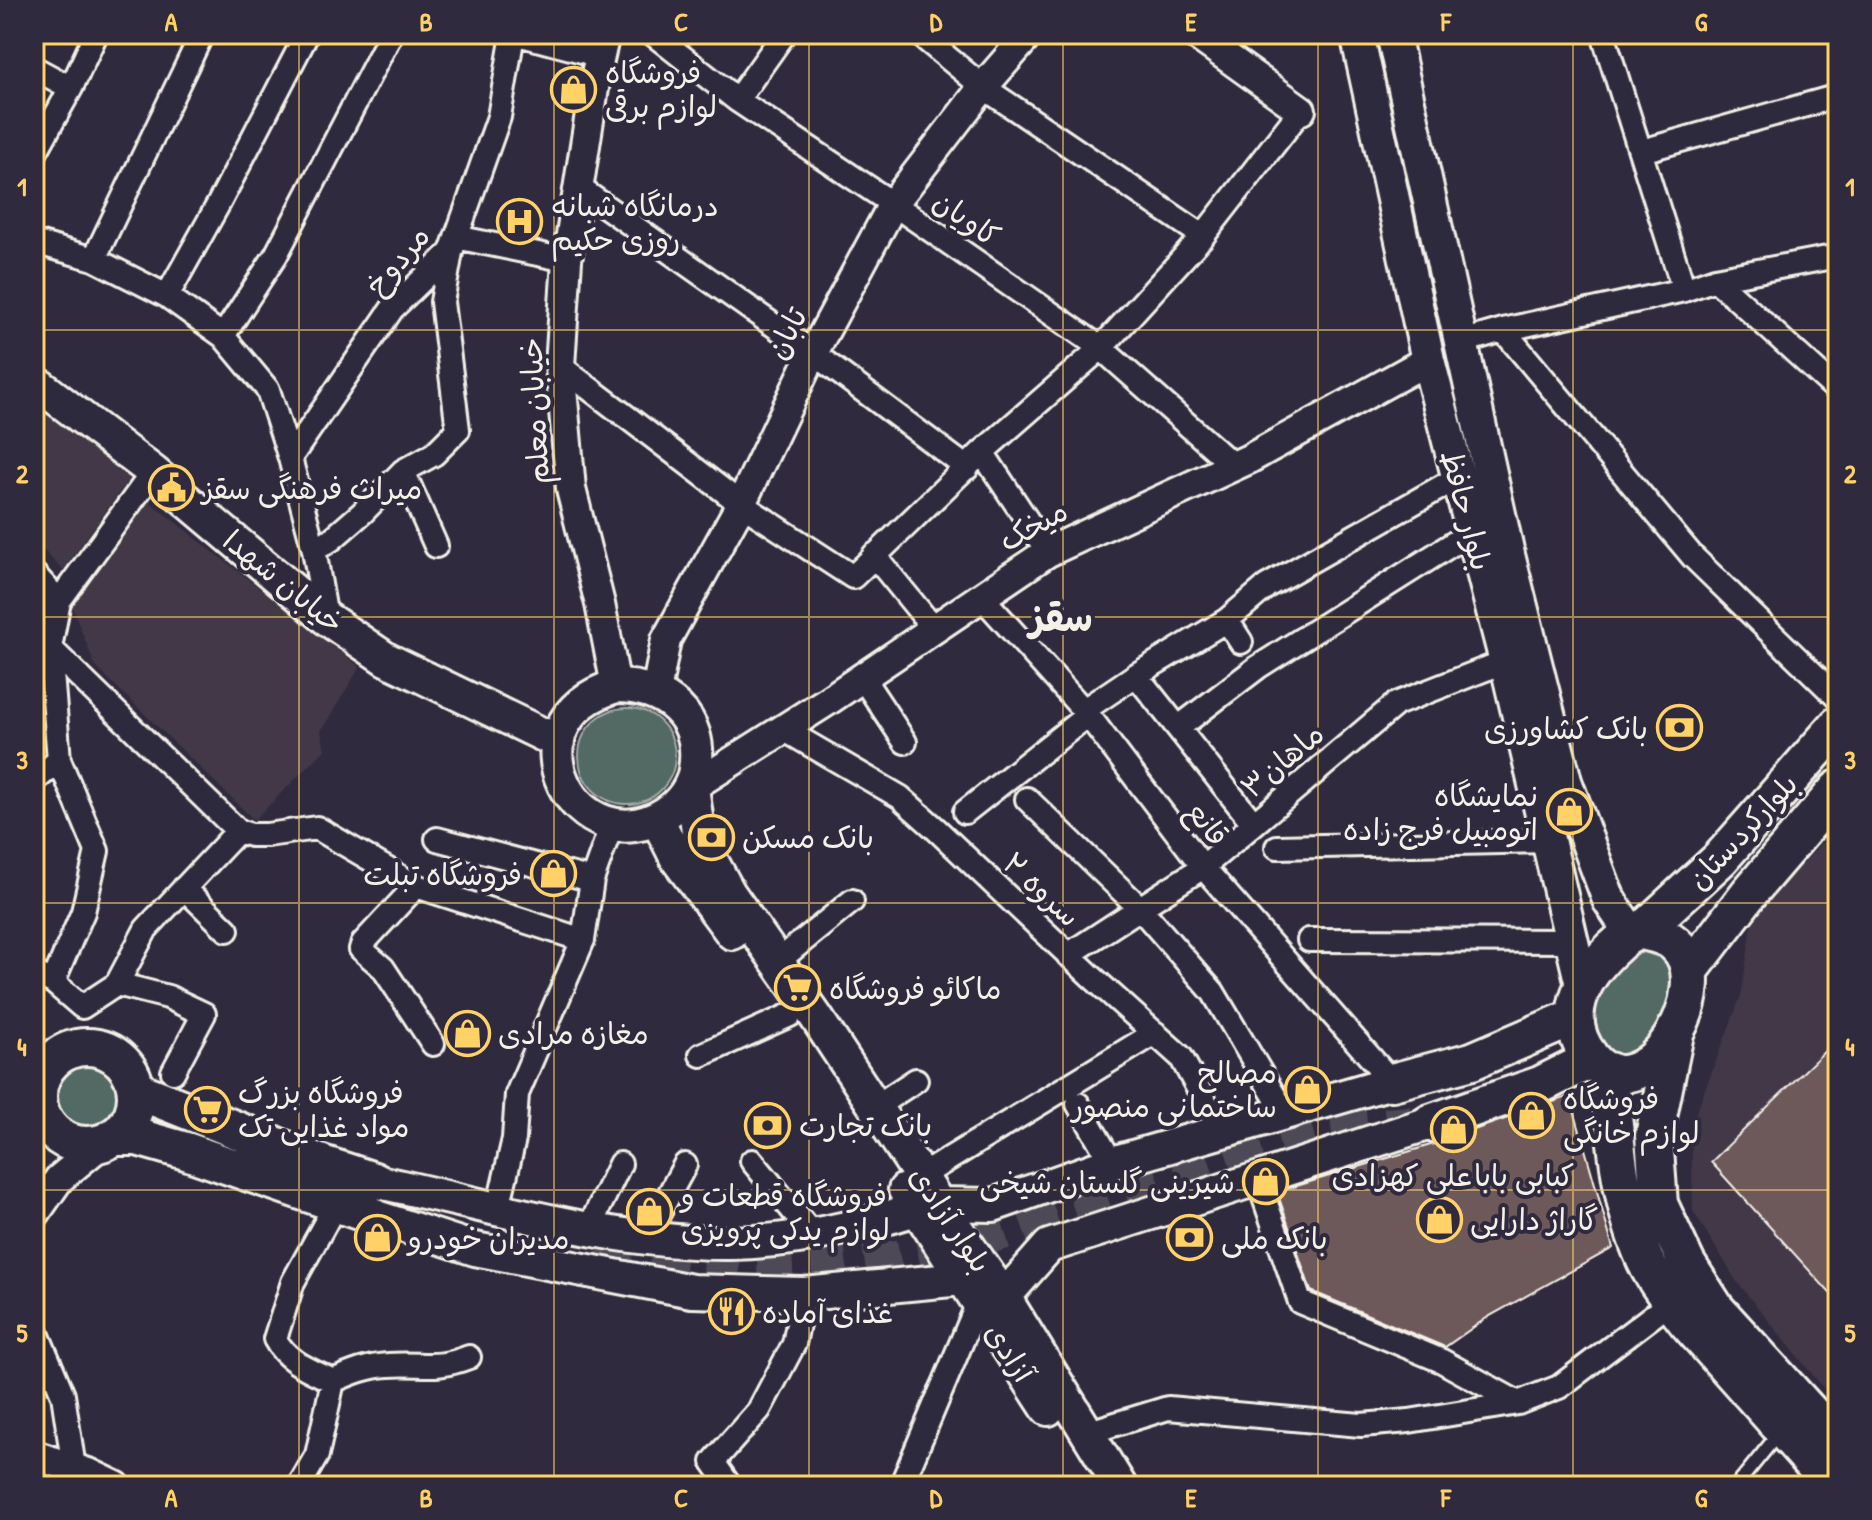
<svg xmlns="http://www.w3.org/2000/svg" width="1872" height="1520" font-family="'Patrick Hand','Playpen Sans Arabic',sans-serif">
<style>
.built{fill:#423846}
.green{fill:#536964;stroke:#a4ada6;stroke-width:2}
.building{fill:#6d595a;stroke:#f4f1e8;stroke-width:2}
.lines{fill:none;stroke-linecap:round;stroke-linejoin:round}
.primary-tunnel{stroke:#4d4857;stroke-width:36;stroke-dasharray:36 18;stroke-linecap:butt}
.service-casing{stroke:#f4f1e8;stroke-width:17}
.minor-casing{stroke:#f4f1e8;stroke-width:28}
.tertiary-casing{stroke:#f4f1e8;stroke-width:34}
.secondary-casing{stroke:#f4f1e8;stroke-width:38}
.primary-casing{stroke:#f4f1e8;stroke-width:42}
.service{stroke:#2f2a3d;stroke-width:11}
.minor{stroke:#2f2a3d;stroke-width:22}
.tertiary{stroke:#2f2a3d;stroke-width:28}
.secondary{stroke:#2f2a3d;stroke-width:32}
.primary{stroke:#2f2a3d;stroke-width:36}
.grid{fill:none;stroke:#ffd166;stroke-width:2;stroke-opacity:0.55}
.labels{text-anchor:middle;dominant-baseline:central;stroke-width:8;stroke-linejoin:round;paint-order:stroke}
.poi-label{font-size:30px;fill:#f4f1e8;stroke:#2f2a3d;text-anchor:start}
.street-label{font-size:30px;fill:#f4f1e8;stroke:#2f2a3d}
.district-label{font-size:38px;font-weight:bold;fill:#f4f1e8;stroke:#2f2a3d}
.neatline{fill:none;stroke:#ffd166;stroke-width:3}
.grid-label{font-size:26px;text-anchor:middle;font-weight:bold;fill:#ffd166}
</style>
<rect width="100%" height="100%" fill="#2f2a3d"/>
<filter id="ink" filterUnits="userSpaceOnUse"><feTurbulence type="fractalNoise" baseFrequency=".0125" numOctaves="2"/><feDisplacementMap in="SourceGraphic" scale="16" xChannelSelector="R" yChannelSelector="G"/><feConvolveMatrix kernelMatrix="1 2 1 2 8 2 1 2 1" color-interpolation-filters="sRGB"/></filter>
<g filter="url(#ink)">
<path class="built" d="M34,400L132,475L63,570L34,541Z
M146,499L360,667L321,731L325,750L254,820L95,666L69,599Z
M1838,825V1406L1737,1282L1693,1211L1691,1125L1741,996L1753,918Z"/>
<path class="green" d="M579 756a48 48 0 1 1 96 0a48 48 0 1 1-96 0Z
M1644,952L1664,959L1674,976V990L1659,1037C1649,1043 1632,1057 1620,1057C1600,1057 1593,1029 1595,1012C1597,995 1611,967 1626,958C1631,955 1639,954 1644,952Z
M50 1093a37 37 0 1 1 74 0a37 37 0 1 1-74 0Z"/>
<path class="building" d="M1838,1038V1302L1711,1162Z
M1570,1096L1613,1248L1488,1317L1445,1347L1311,1291L1277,1192L1437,1143Z"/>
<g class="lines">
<path class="primary-tunnel" d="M596,1257C709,1277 825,1278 937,1249C975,1239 1006,1233 1043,1218L1251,1149L1329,1130L1411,1124"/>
<defs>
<path id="service" d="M1736,1486L1779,1433"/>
<path id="minor" d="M518,34L586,52
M653,34L737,100L893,204L1101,348L1234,466
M919,34L983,87L1203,236
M1603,34L1684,290
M34,68L71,88
M737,100L784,34
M1642,151L1838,96
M34,155L71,88L96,34
M578,187L813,353L967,468
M456,237L567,260
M34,242L94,259L167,296L223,336L268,390L290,458L314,550
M94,259L202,34
M1715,279L1838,391
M167,296L219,203L307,34
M1503,330L1693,557L1838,698
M223,336L276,255L391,34
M1462,342L1503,330L1684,290L1715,279L1838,256
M560,366L741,504L853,577L982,452L1101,348L1203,236L1301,110
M982,452L1048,552
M290,458L392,309L451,252L499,117L513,34
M403,471L436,546
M153,472L59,601L50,648L59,760L97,851L83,912L53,982L82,1007L117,984L146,929L238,831
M874,555L935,630
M34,574L59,601L34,616
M981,596L1088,715L1203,867L1392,1082
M326,618L314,550L332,539L362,513L403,471L434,454L458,430L442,302L451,252
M1227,620L1241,642
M50,648L238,831L251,835H267L317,828L416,886L583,940
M1136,675L1253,823
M862,677L905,742
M1084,710L1136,675L1227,620L1267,586L1457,478
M1178,728L1258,667L1473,531
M783,729L900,797L936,829L1091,976L1181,1057L1221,1131
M34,781L59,760
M1027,799L1140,908L1213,992L1284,1112
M965,812L1088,715
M437,839L592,880
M1277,847L1548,841
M416,886L363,943L361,949L383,968L433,1044
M184,888L227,930
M1309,940L1571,941
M1068,955L1203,867L1396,704L1506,661
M777,962L852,901
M34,973L53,982
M117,984L168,997L204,1014L173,1072
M701,1055L790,1015
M1078,1104L1112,1163
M875,1107L916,1080
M752,1161L813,1235
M921,1176L1155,1033
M1258,1180L1300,1302L1442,1361L1518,1403L1559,1387L1671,1302
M502,1191L514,1139L517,1094L583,940L592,880L612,824
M589,1228L620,1164
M646,1237L685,1165
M36,1331L63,1395L74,1468
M333,1381C351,1373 368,1366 388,1365C423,1362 433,1371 469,1357
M1089,1436L1096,1430L1168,1408L1361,1425L1409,1421L1518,1403
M299,1486L317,1455L333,1381C310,1370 287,1362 275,1339L293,1282L337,1202
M730,1486L713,1462L759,1410L794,1344L804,1294
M901,1486L978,1303"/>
<path id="tertiary" d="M605,34L597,69L567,260L560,366L571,489L600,604L616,686
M1195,34L1301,110
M656,692L666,640L741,504L813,353L893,204L983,87L1029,34
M692,787L826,702L1048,552L1249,459L1428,360
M34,1131L42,1114
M34,1215L59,1179L105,1141
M34,1455L91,1474L116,1486"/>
<path id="secondary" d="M1357,34L1428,360L1506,661L1582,985
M1393,34L1509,559L1565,781L1609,900L1631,933
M34,381L153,472L326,618L386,659L558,742
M616,686C665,686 704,716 695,770C692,788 682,802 666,813C579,869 497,723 616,686Z
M692,787L699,838L729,893L816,1017L939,1204L1004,1297L1120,1486
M657,819L677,859L732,933
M374,1181C491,1205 609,1244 730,1243C793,1242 856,1228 916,1209
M905,1190L1048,1409
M939,1204L993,1205L1112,1163L1392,1082
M370,1215L475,1249L692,1291L804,1294L962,1279
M1004,1297L1049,1246L1430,1123"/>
<path id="primary" d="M1642,931C1654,934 1666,935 1675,944C1724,986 1641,1120 1591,1058C1559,1019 1581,979 1611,950C1621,941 1628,933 1642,931Z
M1642,931L1720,859L1838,725
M1691,969L1749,893L1838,789
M1676,1029L1654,1136L1659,1204L1687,1264L1716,1309L1838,1443
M38 1096a49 49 0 1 1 98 0a49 49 0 1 1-98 0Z
M1609,1071C1615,1134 1618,1201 1645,1260C1655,1282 1672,1303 1687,1322L1833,1486
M1392,1082L1472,1061L1575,1017
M136,1090L322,1164L374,1181
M1430,1123L1540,1085L1592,1059
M113,1137H137L186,1151L370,1215"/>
</defs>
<use href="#service" class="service-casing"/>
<use href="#minor" class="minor-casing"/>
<use href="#tertiary" class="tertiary-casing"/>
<use href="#secondary" class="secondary-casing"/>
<use href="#primary" class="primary-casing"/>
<use href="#service" class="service"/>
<use href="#minor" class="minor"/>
<use href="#tertiary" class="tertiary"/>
<use href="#secondary" class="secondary"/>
<use href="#primary" class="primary"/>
</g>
</g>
<path class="grid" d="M299,34V1486M554,34V1486M809,34V1486M1063,34V1486M1318,34V1486M1573,34V1486M34,330H1838M34,617H1838M34,903H1838M34,1190H1838"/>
<defs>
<symbol id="shop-ring" viewBox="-11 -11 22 22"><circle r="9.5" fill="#2f2a3d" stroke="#ffd166" stroke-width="1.5"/><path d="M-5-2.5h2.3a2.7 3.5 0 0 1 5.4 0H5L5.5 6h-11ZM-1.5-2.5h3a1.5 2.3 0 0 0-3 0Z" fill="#ffd166"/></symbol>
<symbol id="hospital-ring" viewBox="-11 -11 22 22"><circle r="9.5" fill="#2f2a3d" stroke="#ffd166" stroke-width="1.5"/><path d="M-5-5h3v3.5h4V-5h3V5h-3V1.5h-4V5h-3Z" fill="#ffd166"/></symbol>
<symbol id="civic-ring" viewBox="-11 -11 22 22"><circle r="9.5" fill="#2f2a3d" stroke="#ffd166" stroke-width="1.5"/><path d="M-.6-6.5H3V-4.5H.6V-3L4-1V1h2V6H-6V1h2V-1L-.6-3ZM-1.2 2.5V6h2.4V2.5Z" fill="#ffd166"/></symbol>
<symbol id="bank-ring" viewBox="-11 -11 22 22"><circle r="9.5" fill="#2f2a3d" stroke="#ffd166" stroke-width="1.5"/><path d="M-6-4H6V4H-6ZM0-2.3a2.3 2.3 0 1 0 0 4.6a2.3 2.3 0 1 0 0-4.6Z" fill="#ffd166"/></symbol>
<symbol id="supermarket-ring" viewBox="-11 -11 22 22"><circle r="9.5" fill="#2f2a3d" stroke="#ffd166" stroke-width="1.5"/><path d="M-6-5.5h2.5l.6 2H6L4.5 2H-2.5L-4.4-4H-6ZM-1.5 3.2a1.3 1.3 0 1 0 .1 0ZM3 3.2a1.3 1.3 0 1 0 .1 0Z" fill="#ffd166"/></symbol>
<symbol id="restaurant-ring" viewBox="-11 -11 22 22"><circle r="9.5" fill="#2f2a3d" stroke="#ffd166" stroke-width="1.5"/><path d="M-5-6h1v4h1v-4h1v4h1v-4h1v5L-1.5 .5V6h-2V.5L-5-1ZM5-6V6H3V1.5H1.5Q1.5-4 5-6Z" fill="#ffd166"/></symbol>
</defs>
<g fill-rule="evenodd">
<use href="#shop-ring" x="548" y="64" width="51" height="51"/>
<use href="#hospital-ring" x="494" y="196" width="51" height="51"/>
<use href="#civic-ring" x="146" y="462" width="51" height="51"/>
<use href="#bank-ring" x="1654" y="702" width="51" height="51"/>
<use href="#shop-ring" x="1544" y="786" width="51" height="51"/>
<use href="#bank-ring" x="686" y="812" width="51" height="51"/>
<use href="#shop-ring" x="528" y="848" width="51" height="51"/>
<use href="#supermarket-ring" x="772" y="962" width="51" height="51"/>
<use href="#shop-ring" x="442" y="1008" width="51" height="51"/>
<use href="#shop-ring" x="1282" y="1064" width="51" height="51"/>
<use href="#supermarket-ring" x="182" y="1084" width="51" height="51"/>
<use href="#shop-ring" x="1506" y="1090" width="51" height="51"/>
<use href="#bank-ring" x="742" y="1100" width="51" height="51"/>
<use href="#shop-ring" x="1428" y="1104" width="51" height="51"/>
<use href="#shop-ring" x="1240" y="1156" width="51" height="51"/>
<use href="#shop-ring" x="624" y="1186" width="51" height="51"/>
<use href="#shop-ring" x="1414" y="1194" width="51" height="51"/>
<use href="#shop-ring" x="352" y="1212" width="51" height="51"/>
<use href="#bank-ring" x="1164" y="1212" width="51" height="51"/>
<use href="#restaurant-ring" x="706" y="1286" width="51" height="51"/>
</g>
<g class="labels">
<g class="poi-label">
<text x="605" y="72">فروشگاه<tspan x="605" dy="34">لوازم برقی</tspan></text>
<text x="551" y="205">درمانگاه شبانه<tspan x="551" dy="34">روزی حکیم</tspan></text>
<text x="202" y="488">میراث فرهنگی سقز</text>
<text x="1648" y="728" text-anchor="end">بانک کشاورزی</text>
<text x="1538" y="795" text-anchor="end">نمایشگاه<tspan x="1538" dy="34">اتومبیل فرج زاده</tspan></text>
<text x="742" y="837">بانک مسکن</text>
<text x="522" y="874" text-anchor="end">فروشگاه تبلت</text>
<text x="829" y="988">ماکائو فروشگاه</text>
<text x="498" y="1033">مغازه مرادی</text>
<text x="1277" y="1072" text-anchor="end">مصالح<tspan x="1277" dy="34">ساختمانی منصور</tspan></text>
<text x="238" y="1092">فروشگاه بزرگ<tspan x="238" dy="34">مواد غذایی تک</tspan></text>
<text x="1563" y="1098">فروشگاه<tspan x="1563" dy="34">لوازم خانگی</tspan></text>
<text x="799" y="1125">بانک تجارت</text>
<text x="1453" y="1175" text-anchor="middle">کبابی باباعلی کهزادی</text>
<text x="1235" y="1182" text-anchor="end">شیرینی گلستان شیخی</text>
<text x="681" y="1195">فروشگاه قطعات و<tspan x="681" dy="34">لوازم یدکی پرویزی</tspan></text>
<text x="1470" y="1219">گاراژ دارایی</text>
<text x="408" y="1238">مدیران خودرو</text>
<text x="1221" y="1238">بانک ملی</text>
<text x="762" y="1312">غذای آماده</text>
</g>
<g class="street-label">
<text transform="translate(967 218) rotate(35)">کاویان</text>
<text transform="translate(397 260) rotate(-49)">مردوخ</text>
<text transform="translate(786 333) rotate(-63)">تابان</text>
<text transform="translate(534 411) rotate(-93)">خیابان معلم</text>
<text transform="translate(1467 510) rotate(75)">بلوار حافظ</text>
<text transform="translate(1033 525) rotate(-29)">میخک</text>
<text transform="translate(284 581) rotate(39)">خیابان شهدا</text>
<text transform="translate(1282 760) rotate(-40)">ماهان۳</text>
<text transform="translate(1208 823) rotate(52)">قانع</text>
<text transform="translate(1742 831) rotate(-47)">بلوارکردستان</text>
<text transform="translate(1042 889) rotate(43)">سروه ۲</text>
<text transform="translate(951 1219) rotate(56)">بلوار آزادی</text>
<text transform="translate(1010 1352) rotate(57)">آزادی</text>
</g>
<g class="district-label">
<text x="1061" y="617">سقز</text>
</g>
</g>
<rect width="1872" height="1520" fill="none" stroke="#2f2a3d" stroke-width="88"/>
<rect x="44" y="44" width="1784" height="1432" class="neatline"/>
<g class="grid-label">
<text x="171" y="31">A</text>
<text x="426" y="31">B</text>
<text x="681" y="31">C</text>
<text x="936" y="31">D</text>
<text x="1191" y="31">E</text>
<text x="1446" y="31">F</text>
<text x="1701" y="31">G</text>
<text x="22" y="196">1</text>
<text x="1850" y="196">1</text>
<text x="22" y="483">2</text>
<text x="1850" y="483">2</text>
<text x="22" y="769">3</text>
<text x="1850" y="769">3</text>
<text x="22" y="1056">4</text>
<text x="1850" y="1056">4</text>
<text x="22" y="1342">5</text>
<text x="1850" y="1342">5</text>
<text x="171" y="1507">A</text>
<text x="426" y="1507">B</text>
<text x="681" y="1507">C</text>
<text x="936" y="1507">D</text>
<text x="1191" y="1507">E</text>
<text x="1446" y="1507">F</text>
<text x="1701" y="1507">G</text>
</g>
</svg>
